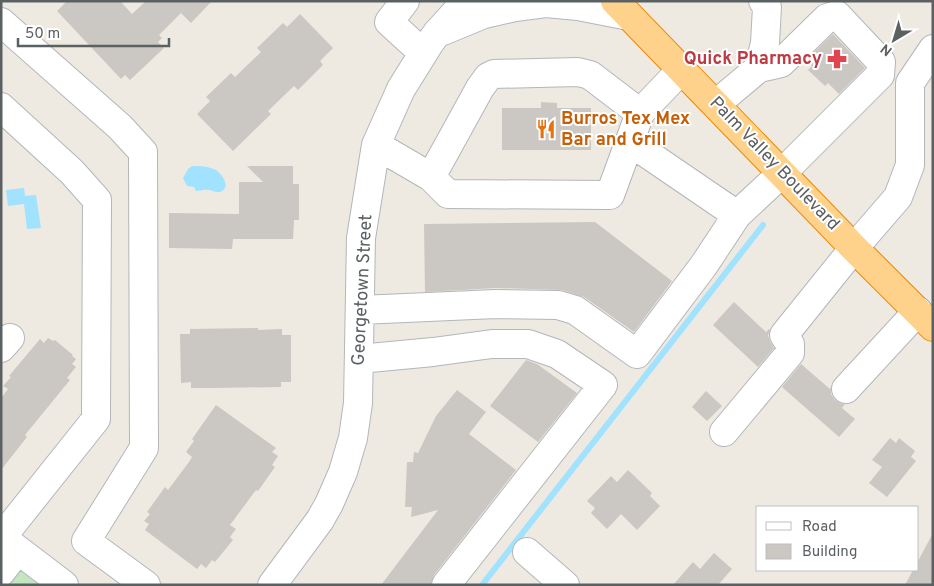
<svg xmlns="http://www.w3.org/2000/svg" width="934" height="586" font-family="Overpass,sans-serif">
<style>
.green{fill:#c3e6be}
.water{fill:#a1e2ff}
.lines{fill:none;stroke-linecap:round;stroke-linejoin:round}
.stream{stroke:#a1e2ff;stroke-width:6}
.building{fill:#cbc7c2}
.minor-casing{stroke:#b3b6ba;stroke-width:30}
.highway-casing{stroke:#f08800;stroke-width:30}
.minor{stroke:#fff;stroke-width:28}
.highway{stroke:#fed28a;stroke-width:28}
.labels{text-anchor:middle;dominant-baseline:central;stroke-width:4;stroke-linejoin:round;paint-order:stroke}
.health-label{font-size:18px;font-weight:bold;fill:#be3a42;stroke:#fff;text-anchor:end}
.food-label{font-size:18px;font-weight:bold;fill:#c56008;stroke:#fff;text-anchor:start}
.street-label{font-size:18px;fill:#5b6063;stroke:#fff}
</style>
<rect width="100%" height="100%" fill="#eeeae2"/>
<path class="green" d="M20,569L40,585H8Z"/>
<path class="water" d="M192,166C200,166 208,166 216,170C222,174 232,188 220,192C215,193 212,190 208,190C204,189 200,191 196,191L194,187L187,186L183,178L188,169Z
M24,188L25,196L36,195L41,228L27,229L24,204L8,206L6,190Z"/>
<g class="lines">
<path class="stream" d="M482,585L763,225"/>
</g>
<path class="building" d="M67,1H120L132,14L146,1H212L191,23L181,13L159,35L162,38L158,42L164,48L130,80L125,75L121,79L57,11Z
M300,14L333,48L320,61L323,65L298,90L294,86L268,111L271,114L233,151L197,114L210,101L206,97L231,73L235,77L261,52L257,48L283,23L287,27Z
M833,34L865,68L839,94L828,83L825,86L808,70L812,66L806,60Z
M541,102L557,103V108H591V150H502V108H541Z
M247,166H293V184H299V220H294L293,239H233L232,249L169,248V213L239,214V182H263Z
M595,222L672,281L634,332L584,297L562,290L496,288L425,292L424,224Z
M734,302L766,332L769,329L770,331L768,335L771,343L774,348L758,367L713,325Z
M258,328V330L282,329V335H291V382H281V387L213,388H191V382L181,383L180,334H190V329Z
M48,338L53,341L55,340L73,355L72,356L76,359L72,364L76,367L67,378L70,380L25,435L27,437L1,470V398L8,389L3,386L11,377L9,376L40,339L44,343Z
M526,360L537,364L577,393L538,442L490,406Z
M801,364L830,389L831,387V394L835,400L842,404H845L842,408L855,419L839,437L782,387Z
M457,390L486,412L469,434L516,470L434,575L431,585H381L438,510L411,517L412,507H405L407,462H413L414,452L418,453L436,416Z
M706,391L722,406L707,421L692,407Z
M216,405L276,448L272,452L278,456L272,465L275,467L258,491L256,490L250,498L230,525L236,529L230,537L233,540L215,562L212,560L206,568L201,564L197,569L145,530L149,524L144,521L150,514L147,512L165,487L168,490L189,462L192,457L186,452L194,441L192,439Z
M890,438L896,443L899,438L915,451L911,457L916,461L887,497L869,483L882,467L872,460Z
M628,470L652,493L650,496L660,506L637,530L621,514L607,529L591,513L595,508L587,501L611,476L617,482Z
M933,533V585H905L913,570H918V561Z
M714,553L732,569L718,585H673L693,562L700,569Z"/>
<g class="lines">
<defs>
<path id="minor" d="M405,1L389,22L423,53
M1,22L120,127L143,152L144,448L86,541L146,585
M443,31L484,14L515,7L546,3L578,6L629,16
M716,104L759,68L765,43L767,7L763,1
M1,107L72,172L97,200L96,419L2,537
M630,142L737,215
M376,145L431,177L448,194L610,195L640,113L682,69
M431,177L480,88L488,77L494,74L578,72L590,75L640,113
M360,310L496,304L558,305L575,310L637,354L704,265L737,215L782,173L880,75L881,62L837,15L827,18L781,63L759,68
M1,348L10,338
M359,359L433,352L492,344H528L557,354L603,385L446,585
M846,389L918,311
M724,432L790,353V344L784,335L854,248L898,197L910,165V83L933,49
M18,550L64,585
M527,552L565,585
M1,572L18,550L4,539
M272,585L320,520L329,504L343,472L353,438L358,403L361,238L376,145L401,89L429,44L437,33L466,1"/>
<path id="highway" d="M615,1L854,248L933,327"/>
</defs>
<use href="#minor" class="minor-casing"/>
<use href="#highway" class="highway-casing"/>
<use href="#minor" class="minor"/>
<use href="#highway" class="highway"/>
</g>
<defs>
<symbol id="pharmacy-bare" viewBox="-9 -9 18 18"><path d="M-2-6h4v4h4v4h-4v4h-4v-4h-4v-4h4Z" fill="#e0444e" stroke="#fff" stroke-width="2.5" paint-order="stroke"/></symbol>
<symbol id="restaurant-bare" viewBox="-9 -9 18 18"><path d="M-5-6h1v4h1v-4h1v4h1v-4h1v5L-1.5 .5V6h-2V.5L-5-1ZM5-6V6H3V1.5H1.5Q1.5-4 5-6Z" fill="#e8710a" stroke="#fff" stroke-width="2.5" paint-order="stroke"/></symbol>
</defs>
<g fill-rule="evenodd">
<use href="#pharmacy-bare" x="823" y="45" width="28" height="28"/>
<use href="#restaurant-bare" x="532" y="115" width="28" height="28"/>
</g>
<g class="labels">
<g class="health-label">
<text x="822" y="59">Quick Pharmacy</text>
</g>
<g class="food-label">
<text x="561" y="119">Burros Tex Mex<tspan x="561" dy="21">Bar and Grill</tspan></text>
</g>
<g class="street-label">
<text transform="translate(774 164) rotate(46)">Palm Valley Boulevard</text>
<text transform="translate(363 290) rotate(-87)">Georgetown Street</text>
</g>
</g>
<rect width="934" height="586" fill="none" stroke="#5b6063" stroke-width="5"/>
<rect x="756" y="506" width="162" height="65" fill="#ffffff" stroke="#bdbfc1"/>
<rect x="766" y="522" width="25" height="8" fill="#ffffff" stroke="#bdbfc1"/>
<text x="802" y="531" font-size="15" fill="#5b6063">Road</text>
<rect x="766" y="544" width="25" height="15" fill="#cbc7c2" stroke="#bdbfc1"/>
<text x="802" y="556" font-size="15" fill="#5b6063">Building</text>
<g transform="translate(894 40) rotate(218)" stroke="#ffffff" stroke-width="4" paint-order="stroke">
<path d="M0-4L9 19L0 12L-9 19Z" fill="#5b6063"/>
<text y="-8" font-size="14" font-weight="bold" text-anchor="middle" fill="#5b6063">N</text>
</g>
<path d="M18 38v8h151v-8" fill="none" stroke="#5b6063" stroke-width="2.5"/>
<text x="25" y="38" font-size="15" fill="#5b6063" stroke="#ffffff" stroke-width="4" paint-order="stroke">50 m</text>
</svg>
